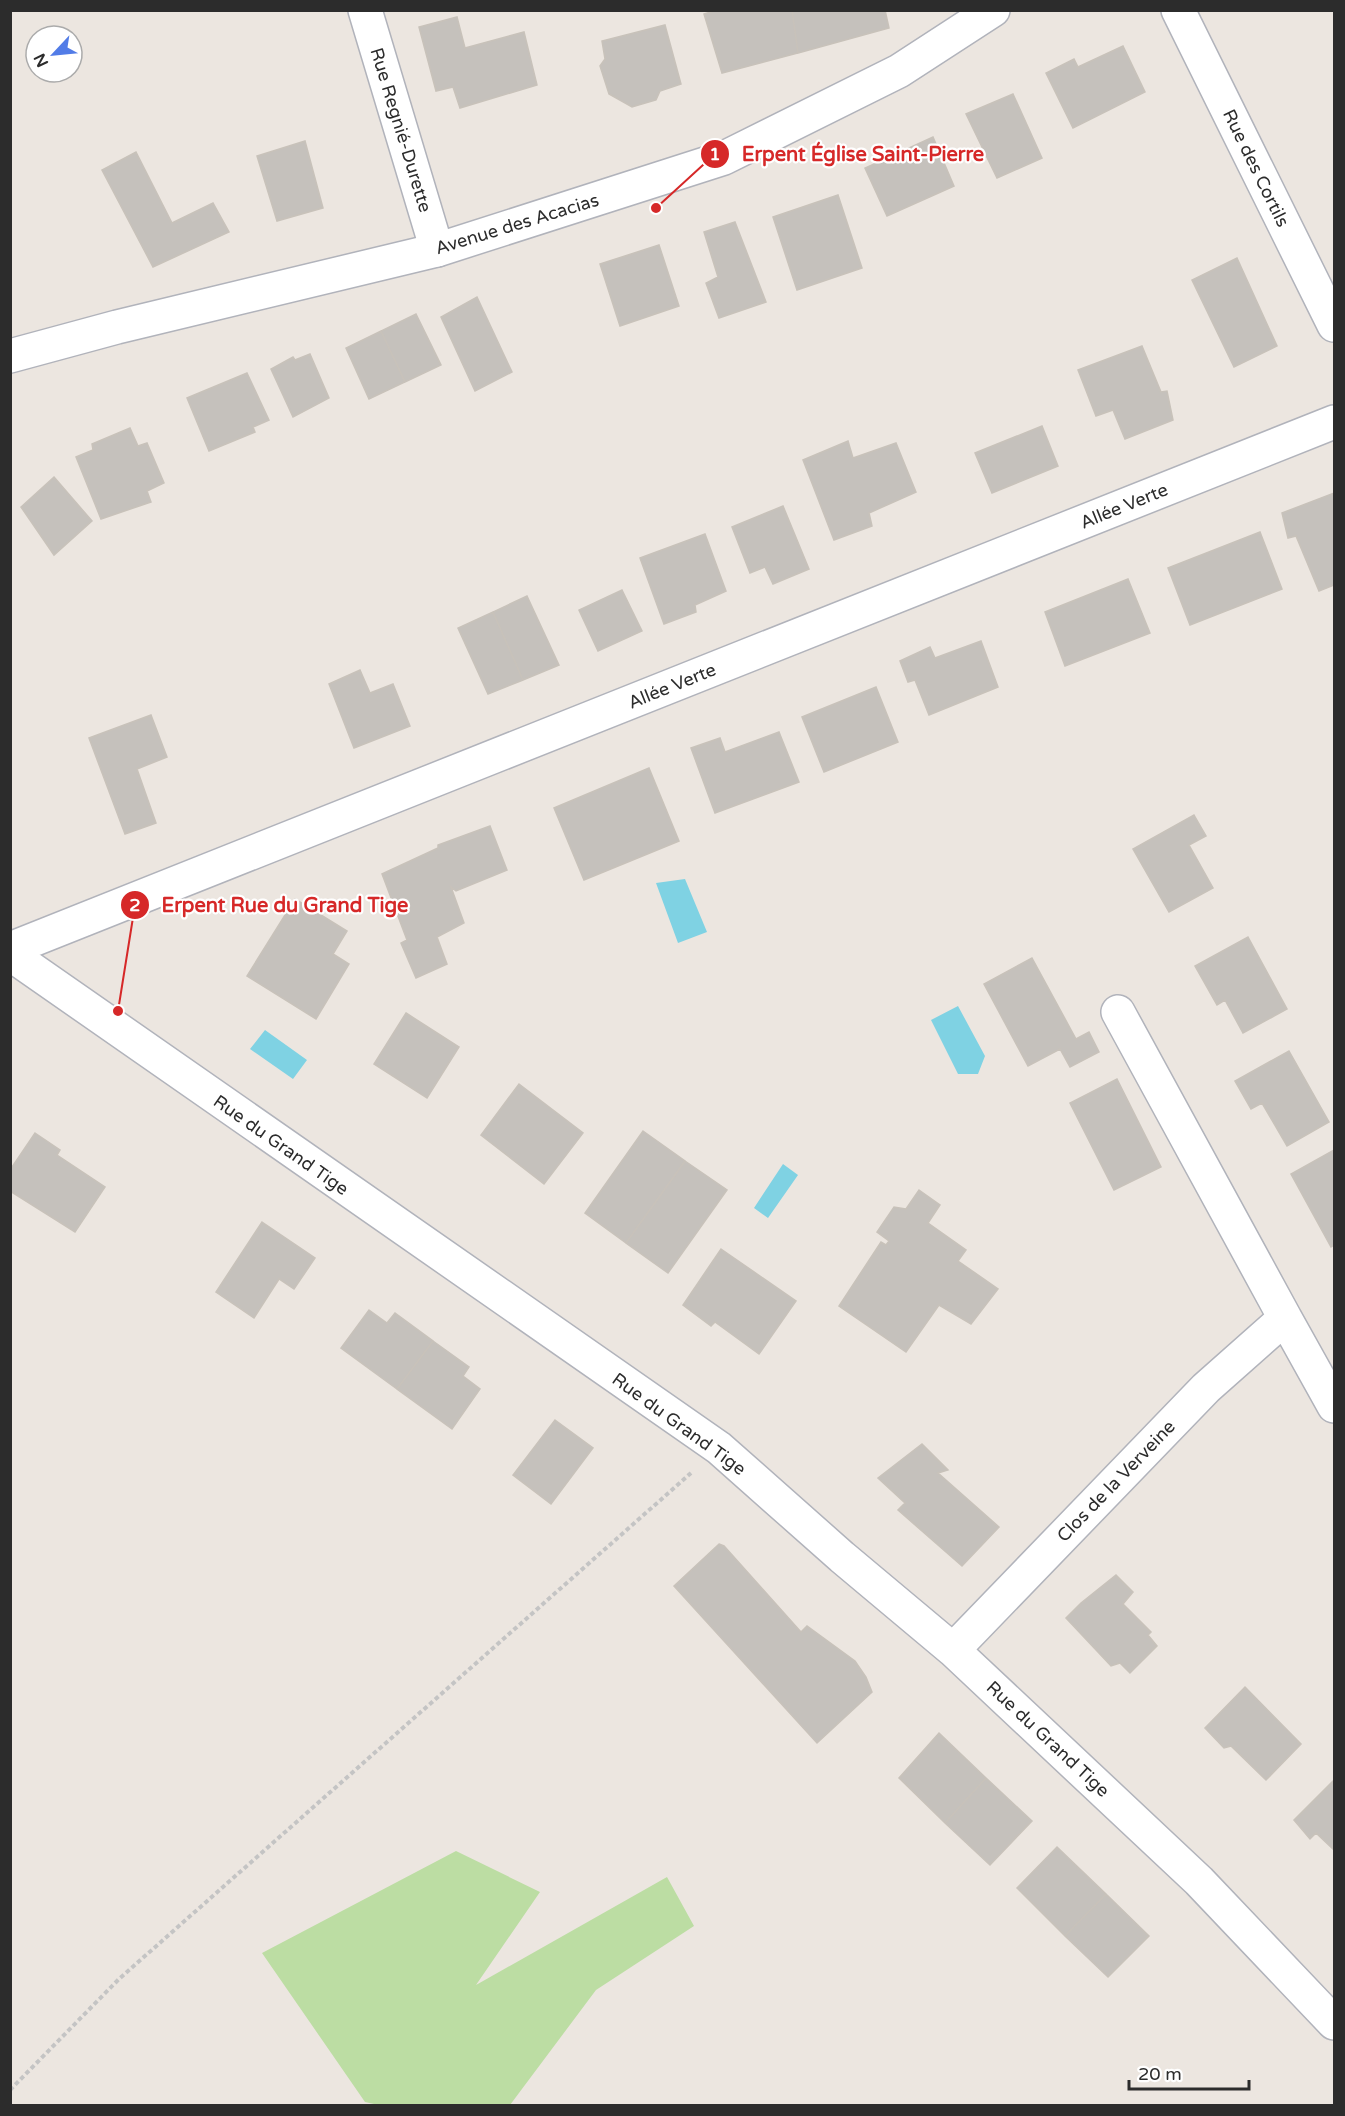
<svg xmlns="http://www.w3.org/2000/svg" width="1345" height="2116" font-family="'Varela Round',sans-serif">
<style>
.green{fill:#bcdda3}
.water{fill:#7fd2e3}
.building{fill:#c5c1bc;stroke:#c8c2ba;stroke-width:1.5}
.lines{fill:none;stroke-linecap:round;stroke-linejoin:round}
.street-casing{stroke:#b1b3bb;stroke-width:36}
.secondary-casing{stroke:#b1b3bb;stroke-width:36}
.path{stroke:#c4c4c4;stroke-width:4;stroke-dasharray:4.5 3;stroke-linecap:butt}
.street{stroke:#fff;stroke-width:33}
.secondary{stroke:#fff;stroke-width:33}
.labels{text-anchor:middle;dominant-baseline:central;stroke-width:4.5;stroke-linejoin:round;paint-order:stroke}
.street-label{font-size:18px;fill:#2c2c2c;stroke:#fff}
.leader{fill:none;stroke:#d62828;stroke-width:2}
.callout-dot{fill:#d62828;stroke:#fff;stroke-width:2}
.mark-label{font-size:18px;text-anchor:middle;font-weight:bold;fill:#fff}
.callout-label{font-size:20px;text-anchor:middle;font-weight:bold;fill:#d62828;stroke:#fff;stroke-width:4.5;stroke-linejoin:round;paint-order:stroke}
</style>
<rect width="100%" height="100%" fill="#ece6e0"/>
<path class="green" d="M456,1851L540,1892L476,1985L667,1877L694,1926L596,1990L510,2105L383,2106L365,2102L262,1953Z"/>
<path class="water" d="M685,879L707,932L678,943L656,883Z
M958,1006L985,1056L978,1074H958L931,1020Z
M265,1030L307,1060L293,1079L250,1049Z
M783,1164L798,1175L768,1218L754,1208Z"/>
<path class="building" d="M717,10H792L798,53L722,73L704,14Z
M792,10H885L889,28L798,53Z
M457,17L465,48L524,32L537,85L460,108L453,87L436,91L419,27Z
M665,25L681,84L660,91L656,100L632,107L609,94L600,66L605,59L602,41Z
M1123,46L1145,92L1073,128L1046,73L1074,59L1078,67Z
M1013,94L1042,158L997,178L966,114Z
M933,137L954,186L887,216L865,168Z
M305,141L323,208L277,221L257,156Z
M136,152L172,223L213,203L229,232L153,267L102,170Z
M838,195L862,268L797,290L773,217Z
M735,222L766,302L719,318L706,283L718,277L704,232Z
M659,245L679,306L620,326L600,264Z
M1237,258L1277,346L1234,367L1192,280Z
M477,297L512,372L475,391L441,317Z
M416,314L441,365L405,382L381,331Z
M381,331L405,382L369,399L346,348Z
M1142,346L1161,392L1167,391L1173,420L1125,439L1113,410L1096,416L1078,370Z
M310,354L329,398L293,417L271,369L293,357L295,360Z
M247,373L269,420L253,427L255,432L209,451L187,398Z
M1042,426L1058,466L992,493L975,453Z
M130,428L138,446L147,443L164,483L147,491L151,502L101,519L76,457L93,450L92,444Z
M848,441L853,458L896,443L916,492L869,513L872,526L834,540L803,460Z
M54,477L92,521L54,555L21,507Z
M1334,493V585L1319,591L1296,536L1288,538L1282,513Z
M783,506L809,569L773,584L765,567L750,573L732,527Z
M1260,532L1282,589L1190,625L1168,568Z
M705,534L726,591L695,605L696,612L664,624L640,558Z
M1128,579L1150,633L1065,666L1045,612Z
M622,590L642,631L598,651L579,610Z
M527,596L559,665L523,680L493,612Z
M493,612L523,680L488,694L458,628Z
M981,641L998,687L929,715L915,680L908,682L900,661L930,647L935,658Z
M360,670L370,693L393,684L410,726L354,748L329,684Z
M876,687L898,742L824,772L802,717Z
M151,715L167,757L137,769L156,823L125,834L89,738Z
M779,732L799,782L715,813L691,748L720,738L725,752Z
M649,768L679,841L584,880L554,808Z
M1194,815L1206,836L1189,845L1213,888L1169,912L1133,849Z
M490,826L507,870L456,891L451,887L464,923L437,937L447,964L416,978L401,943L407,940L382,874L438,848V845Z
M295,899L347,931L333,954L349,964L316,1019L247,976Z
M1248,937L1287,1009L1243,1033L1225,1000L1217,1005L1195,966Z
M1032,958L1076,1039L1089,1032L1099,1052L1070,1067L1060,1049L1028,1066L984,984Z
M406,1013L459,1047L427,1098L374,1064Z
M1289,1051L1329,1122L1287,1146L1262,1103L1251,1109L1235,1081Z
M1117,1079L1161,1167L1114,1190L1070,1103Z
M519,1084L583,1133L544,1184L481,1135Z
M643,1131L685,1161L626,1243L585,1213Z
M35,1133L60,1150L57,1155L105,1187L75,1232L10,1191V1170Z
M1334,1150V1245L1331,1247L1291,1174Z
M685,1161L727,1190L668,1273L626,1243Z
M919,1190L940,1205L928,1223L966,1250L958,1261L998,1289L971,1324L939,1305L906,1352L839,1306L881,1242L886,1245L889,1241L877,1232L894,1207L906,1209Z
M262,1222L315,1258L294,1289L279,1279L254,1318L216,1292Z
M721,1249L796,1301L759,1354L715,1322L711,1326L683,1305Z
M369,1310L387,1323L395,1313L433,1341L397,1389L341,1348Z
M433,1341L469,1367L463,1376L480,1389L452,1429L397,1389Z
M555,1420L593,1448L551,1504L513,1475Z
M922,1444L948,1470L938,1473L999,1527L962,1566L898,1510L905,1503L878,1478Z
M719,1544L724,1546L801,1632L807,1626L855,1661L866,1677L872,1692L817,1743L674,1586Z
M1116,1575L1133,1592L1123,1604L1151,1632L1148,1635L1157,1646L1130,1673L1120,1663L1111,1666L1066,1618L1081,1603Z
M1245,1687L1301,1744L1266,1780L1231,1746L1224,1748L1205,1728Z
M939,1733L986,1778L945,1823L899,1778Z
M986,1778L1032,1821L990,1865L945,1823Z
M1334,1780V1850L1316,1833L1310,1839L1294,1820Z
M1057,1847L1106,1894L1065,1936L1017,1888Z
M1106,1894L1149,1936L1108,1977L1065,1936Z"/>
<g class="lines">
<defs>
<path id="street" d="M365,10L437,250
M1178,10L1334,325
M10,949L1334,422
M10,954L719,1448L842,1557L953,1650L1199,1881L1334,2023
M1285,1318L1334,1406
M953,1650L1206,1388L1285,1318L1118,1012"/>
<path id="secondary" d="M10,356L117,327L437,250L724,158L899,71L993,10"/>
</defs>
<use href="#street" class="street-casing"/>
<use href="#secondary" class="secondary-casing"/>
<path class="path" d="M10,2090L119,1979L691,1473"/>
<use href="#street" class="street"/>
<use href="#secondary" class="secondary"/>
</g>
<g class="labels">
<g class="street-label">
<text transform="translate(401 130) rotate(73)">Rue Regnié-Durette</text>
<text transform="translate(1256 168) rotate(64)">Rue des Cortils</text>
<text transform="translate(517 224) rotate(-17)">Avenue des Acacias</text>
<text transform="translate(1124 506) rotate(-22)">Allée Verte</text>
<text transform="translate(672 686) rotate(-22)">Allée Verte</text>
<text transform="translate(281 1145) rotate(35)">Rue du Grand Tige</text>
<text transform="translate(679 1424) rotate(36)">Rue du Grand Tige</text>
<text transform="translate(1116 1481) rotate(-46)">Clos de la Verveine</text>
<text transform="translate(1048 1739) rotate(43)">Rue du Grand Tige</text>
</g>
</g>
<path class="leader" d="M656 208L715 154M118 1011L135 905"/>
<g class="callout-dot">
<circle cx="656" cy="208" r="6"/>
<circle cx="118" cy="1011" r="6"/>
<circle cx="715" cy="154" r="15"/>
<circle cx="135" cy="905" r="15"/>
</g>
<g class="mark-label">
<text x="715" y="160">1</text>
<text x="135" y="911">2</text>
</g>
<g class="callout-label">
<text x="863" y="161">Erpent Église Saint-Pierre</text>
<text x="285" y="912">Erpent Rue du Grand Tige</text>
</g>
<rect width="1345" height="2116" fill="none" stroke="#2c2c2c" stroke-width="24"/>
<g transform="translate(54 54) rotate(244)"><circle r="28" fill="#ffffff" stroke="#ababab" stroke-width="1.5"/>
<path d="M0-4.5L10 22L0 15L-10 22Z" fill="#527ce7"/>
<text y="-9" font-size="16" font-weight="bold" text-anchor="middle" fill="#2c2c2c">N</text>
</g>
<path d="M1129 2080v9h120v-9" fill="none" stroke="#2c2c2c" stroke-width="3"/>
<text x="1138" y="2080" font-size="18" fill="#2c2c2c" stroke="#ffffff" stroke-width="4.5" paint-order="stroke">20 m</text>
</svg>
